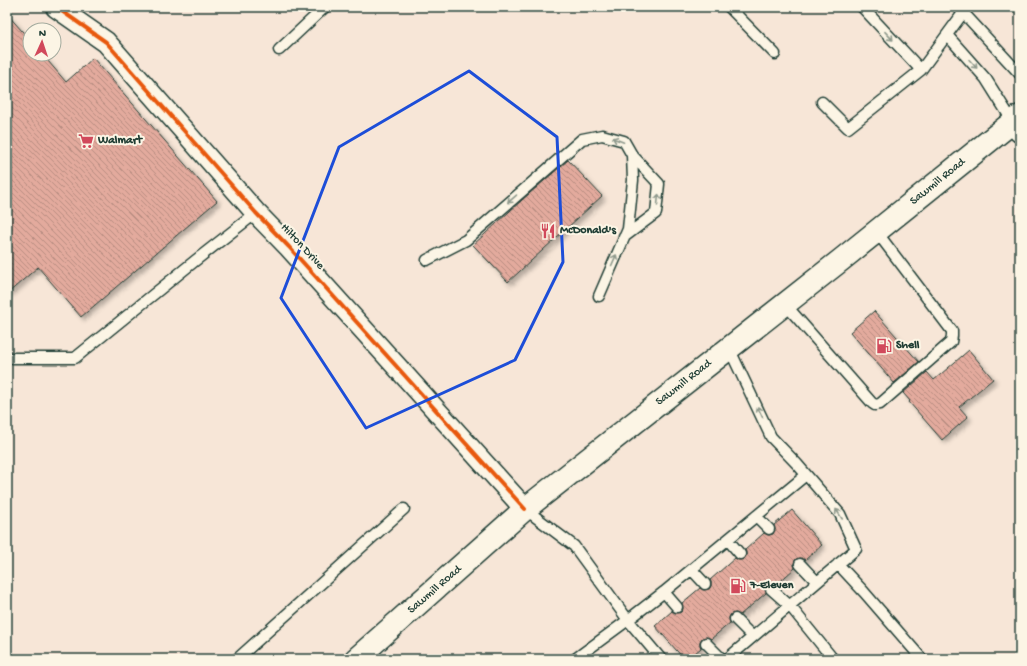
<svg xmlns="http://www.w3.org/2000/svg" width="1027" height="666" font-family="'Gochi Hand',sans-serif">
<style>
.building{fill:url(#building-back-hatch);stroke:#1f3d34;filter:url(#shadow)}
.lines{fill:none;stroke-linecap:round;stroke-linejoin:round}
.lane-casing{stroke:#1f3d34;stroke-width:13}
.street-casing{stroke:#1f3d34;stroke-width:23}
.secondary-casing{stroke:#1f3d34;stroke-width:25}
.highway-casing{stroke:#1f3d34;stroke-width:25}
.lane{stroke:#fcf5e5;stroke-width:10}
.street{stroke:#fcf5e5;stroke-width:20}
.secondary{stroke:#fcf5e5;stroke-width:22}
.highway{stroke:#fcf5e5;stroke-width:22}
.cycleway-casing{stroke:#fcf5e5;stroke-width:6}
.cycleway{stroke:#e8590c;stroke-width:4}
.oneway{stroke:#8e998c}
.marked{fill:none;stroke:#1d4ed8;stroke-width:3;stroke-linejoin:round}
.labels{text-anchor:middle;dominant-baseline:central;stroke-width:4;stroke-linejoin:round;paint-order:stroke}
.poi-label{font-size:12px;font-weight:bold;fill:#1f3d34;stroke:#fcf5e5;text-anchor:start}
.street-label{font-size:12px;fill:#1f3d34;stroke:#fcf5e5}
</style>
<defs>
<pattern id="building-back-hatch" width="6" height="6" patternUnits="userSpaceOnUse"><rect width="6" height="6" fill="#e3aa9d"/><path d="M-1 5l2 2M0 0l6 6M5-1l2 2" fill="none" stroke="#b78c81"/></pattern>
<filter id="shadow"><feDropShadow dx="3.5" dy="3.5" stdDeviation="2" flood-color="#0004"/></filter>
</defs>
<rect width="100%" height="100%" fill="#f7e6d7"/>
<filter id="ink" filterUnits="userSpaceOnUse"><feTurbulence type="fractalNoise" baseFrequency=".025" numOctaves="2"/><feDisplacementMap in="SourceGraphic" scale="8" xChannelSelector="R" yChannelSelector="G"/><feConvolveMatrix kernelMatrix="1 2 1 2 8 2 1 2 1" color-interpolation-filters="sRGB"/></filter>
<g filter="url(#ink)">
<path class="building" d="M7,14L30,40V54H42L66,82L93,58L217,201L81,317L38,267L7,294Z
M568,160L602,196L508,282L473,245L522,200Z
M874,311L919,362L894,383L850,332Z
M969,350L993,379L959,407L968,417L942,440L909,402L910,401L903,393L927,372L934,380Z
M792,510L822,545L805,560L801,558L796,559L794,563L795,568L776,585L772,583L766,584L765,588L766,593L740,615L736,613L731,614L729,618L730,623L711,639L707,637L702,638L700,642V645L701,648L688,659H684L655,626L672,611L675,613L681,612L683,609L682,603L700,588L703,590L709,589L711,586V582L710,580L735,558L738,560L744,559L746,556V552L745,550L764,533L768,535L773,534L775,530L774,525Z"/>
<g class="lines">
<defs>
<path id="lane" d="M729,7L775,54
M862,7L921,70
M958,7L1020,74
M947,35L986,79L1013,122
M279,50L325,7
M822,102L848,128L921,70L963,13
M624,237L656,213L659,184L632,155
M427,260L466,240L582,139L602,135L624,141L632,155L633,180L628,229L599,296
M785,304L872,403L875,405L880,404L951,342L952,336V331L876,231
M7,358H75L196,260L256,213
M525,509L574,546L628,620L575,659
M756,516L769,529
M728,540L740,554
M800,564L817,582
M838,564L864,592L922,659
M692,570L705,584
M771,589L790,606L833,659
M664,592L677,607
M735,619L753,637
M706,643L722,659
M237,659L404,509
M661,659L628,620L664,592L806,475
M727,659L856,549L840,514L797,464L771,437L729,348"/>
<path id="street" d="M56,7L106,42L256,213L289,247L525,509"/>
<path id="secondary" d="M356,659L525,509L841,260L1020,116"/>
<path id="highway" d="M1013,122L1020,131"/>
</defs>
<use href="#lane" class="lane-casing"/>
<use href="#street" class="street-casing"/>
<use href="#secondary" class="secondary-casing"/>
<use href="#highway" class="highway-casing"/>
<use href="#lane" class="lane"/>
<use href="#street" class="street"/>
<use href="#secondary" class="secondary"/>
<use href="#highway" class="highway"/>
<defs>
<path id="cycleway" d="M56,7L106,42L256,213L289,247L525,509"/>
</defs>
<use href="#cycleway" class="cycleway-casing"/>
<use href="#cycleway" class="cycleway"/>
</g>
<defs><path id="oneway-shaft" d="M-6 0H5M1.5-3L5.5 0L1.5 3" fill="none" stroke-width="1.6" stroke-linecap="round" stroke-linejoin="round"/></defs>
<g class="oneway">
<use href="#oneway-shaft" transform="translate(889 36) rotate(47)"/>
<use href="#oneway-shaft" transform="translate(973 64) rotate(48)"/>
<use href="#oneway-shaft" transform="translate(618 140) rotate(-159)"/>
<use href="#oneway-shaft" transform="translate(512 199) rotate(139)"/>
<use href="#oneway-shaft" transform="translate(658 200) rotate(-84)"/>
<use href="#oneway-shaft" transform="translate(614 260) rotate(-66)"/>
<use href="#oneway-shaft" transform="translate(760 412) rotate(-115)"/>
<use href="#oneway-shaft" transform="translate(839 514) rotate(-123)"/>
</g>
</g>
<path class="marked" d="M469,71L557,137L563,262L515,360L366,428L281,298L339,147Z"/>
<defs>
<symbol id="supermarket-bare" viewBox="-9 -9 18 18"><path d="M-6-5.5h2.5l.6 2H6L4.5 2H-2.5L-4.4-4H-6ZM-1.5 3.2a1.3 1.3 0 1 0 .1 0ZM3 3.2a1.3 1.3 0 1 0 .1 0Z" fill="#d1495b" stroke="#fcf5e5" stroke-width="2.5" paint-order="stroke"/></symbol>
<symbol id="restaurant-bare" viewBox="-9 -9 18 18"><path d="M-5-6h1v4h1v-4h1v4h1v-4h1v5L-1.5 .5V6h-2V.5L-5-1ZM5-6V6H3V1.5H1.5Q1.5-4 5-6Z" fill="#d1495b" stroke="#fcf5e5" stroke-width="2.5" paint-order="stroke"/></symbol>
<symbol id="fuel-bare" viewBox="-9 -9 18 18"><path d="M-5.5-6h7V0h2V4h1.3V-2.5L3-4.5l.8-.8L6-3V5H2.5V1h-1V6h-7ZM-4.2-4.7v3.2H.2V-4.7Z" fill="#d1495b" stroke="#fcf5e5" stroke-width="2.5" paint-order="stroke"/></symbol>
</defs>
<g fill-rule="evenodd">
<use href="#supermarket-bare" x="75" y="130" width="22" height="22"/>
<use href="#restaurant-bare" x="537" y="220" width="22" height="22"/>
<use href="#fuel-bare" x="873" y="335" width="22" height="22"/>
<use href="#fuel-bare" x="727" y="575" width="22" height="22"/>
</g>
<g class="labels">
<g class="poi-label">
<text x="98" y="141">Walmart</text>
<text x="560" y="231">McDonald's</text>
<text x="896" y="346">Shell</text>
<text x="750" y="586">7-Eleven</text>
</g>
<g class="street-label">
<text transform="translate(938 182) rotate(-39)">Sawmill Road</text>
<text transform="translate(302 247) rotate(47)">Hilton Drive</text>
<text transform="translate(684 383) rotate(-38)">Sawmill Road</text>
<text transform="translate(435 590) rotate(-41)">Sawmill Road</text>
</g>
</g>
<rect width="1027" height="666" fill="none" stroke="#fcf5e5" stroke-width="24"/>
<rect x="12" y="12" width="1003" height="642" fill="none" stroke="#1f3d34" stroke-width="1.5" filter="url(#ink)"/>
<g transform="translate(42 42) rotate(3)"><circle r="19" fill="#fcf5e5" stroke="#a4ab9e"/>
<path d="M0-3L7 15L0 10L-7 15Z" fill="#d1495b"/>
<text y="-6" font-size="11" font-weight="bold" text-anchor="middle" fill="#1f3d34">N</text>
</g>
</svg>
